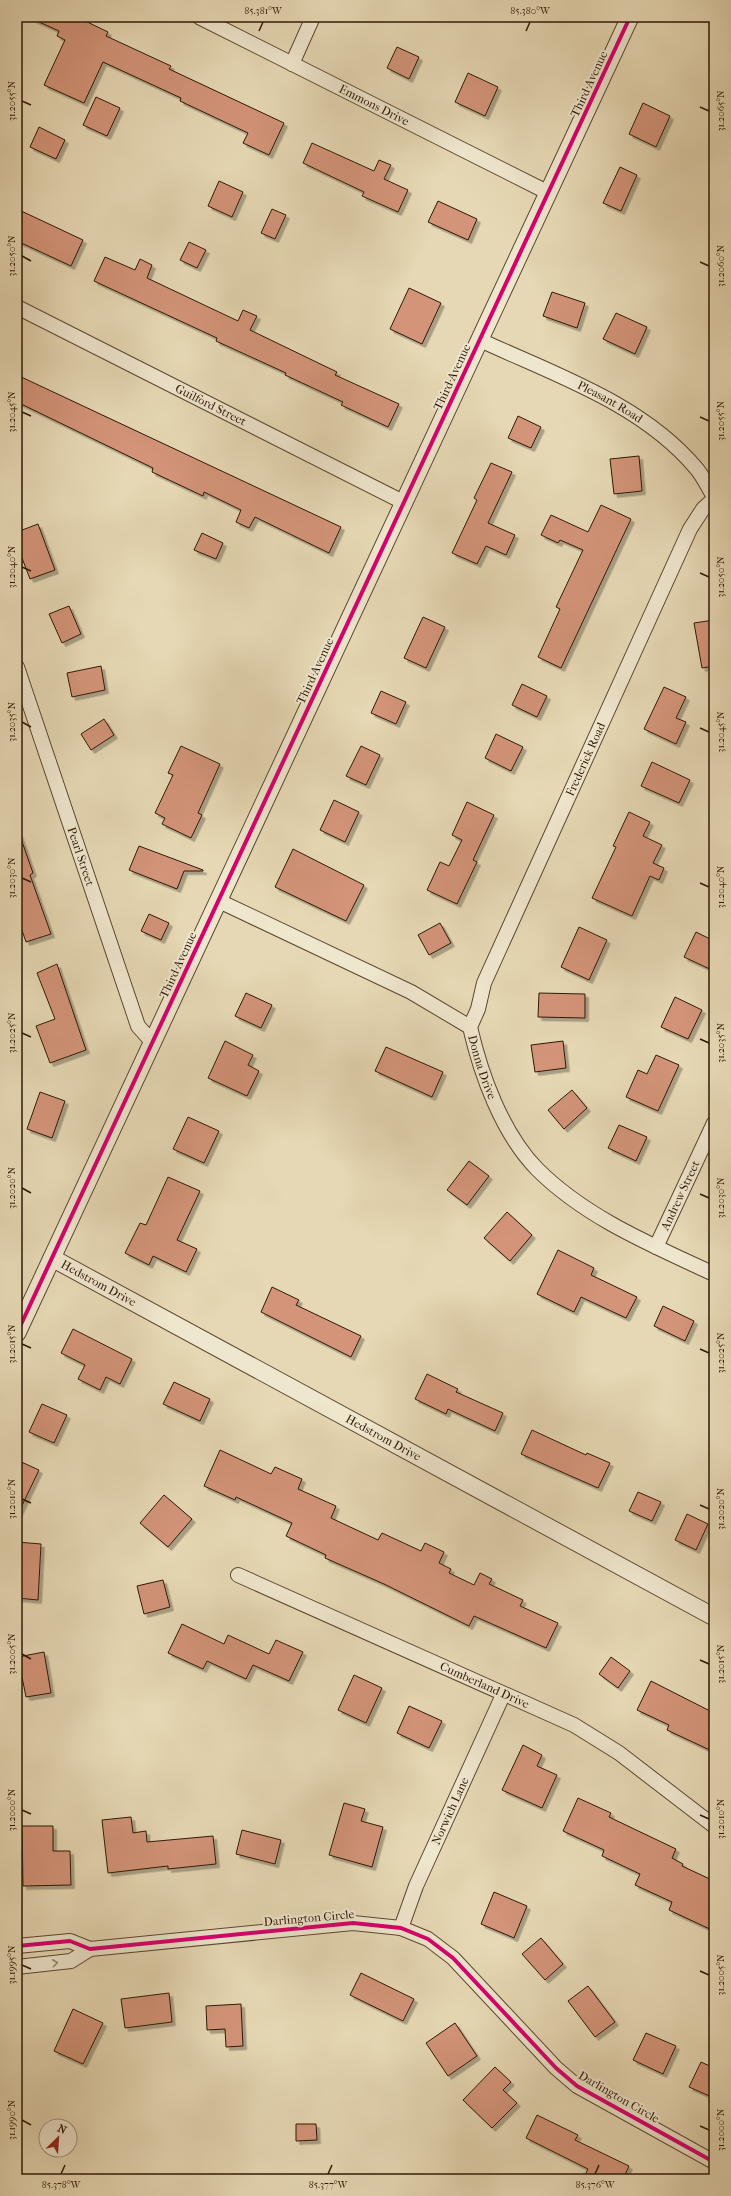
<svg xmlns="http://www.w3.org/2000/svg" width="731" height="2196" font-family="'IM FELL French Canon',serif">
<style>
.building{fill:#d39479;stroke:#2e1804;filter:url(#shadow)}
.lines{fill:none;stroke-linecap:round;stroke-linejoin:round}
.minor-casing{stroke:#5c4830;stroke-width:16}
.tertiary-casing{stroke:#5c4830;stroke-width:19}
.minor{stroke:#efe6ce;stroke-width:14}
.tertiary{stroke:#efe6ce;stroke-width:17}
.cycleway-casing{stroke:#efe6ce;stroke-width:6}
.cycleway{stroke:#d6006c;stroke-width:4}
.oneway{stroke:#988973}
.ticks{fill:none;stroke:#2e1804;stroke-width:1.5}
.labels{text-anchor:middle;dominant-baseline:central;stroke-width:4;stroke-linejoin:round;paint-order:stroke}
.street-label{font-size:12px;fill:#2e1804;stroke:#efe6ce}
.neatline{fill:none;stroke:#2e1804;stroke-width:1.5}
.ticks-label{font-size:10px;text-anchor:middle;fill:#2e1804}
</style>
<defs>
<filter id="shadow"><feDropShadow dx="3.5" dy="3.5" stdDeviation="0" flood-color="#0004"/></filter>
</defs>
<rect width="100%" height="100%" fill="#e6d8b4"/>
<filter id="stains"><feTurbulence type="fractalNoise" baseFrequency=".005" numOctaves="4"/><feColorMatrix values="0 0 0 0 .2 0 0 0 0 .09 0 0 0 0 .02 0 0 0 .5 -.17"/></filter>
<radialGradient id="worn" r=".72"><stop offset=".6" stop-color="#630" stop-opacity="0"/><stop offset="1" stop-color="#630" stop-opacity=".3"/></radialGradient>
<path class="building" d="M28,17H77L108,32L106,36L171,66L169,69L284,123L269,155L243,143L248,133L180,101L181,98L103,62L84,103L44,85L65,40L57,36L59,31Z
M397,47L419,57L409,79L387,68Z
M468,73L498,87L485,116L455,102Z
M96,97L120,108L107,136L83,125Z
M643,103L670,116L656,147L629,134Z
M39,127L65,140L56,159L30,147Z
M312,143L374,171L379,160L391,165L384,179L408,190L398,212L362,196L364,192L303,163Z
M620,167L637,175L621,211L603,203Z
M219,181L243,192L232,217L208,206Z
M438,201L477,219L468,240L428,222Z
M17,209L83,240L71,266L17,241Z
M272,209L286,215L275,239L261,233Z
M189,242L206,250L197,268L180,260Z
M105,257L135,270L140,259L152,265L147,278L238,321L243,310L257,316L250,330L337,372L335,375L399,404L388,427L341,405L343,402L285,375L286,373L216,341L217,338L94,281Z
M409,288L441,303L422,344L390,329Z
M552,292L585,303L577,328L543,316Z
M616,313L647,327L635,354L603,339Z
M17,375L341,527L329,553L255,517L249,528L236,522L241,510L204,492L203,496L152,472L153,468L17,402Z
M518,416L541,427L531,448L508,438Z
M639,456L642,491L614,494L610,459Z
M491,463L512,472L488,523L515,535L506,555L486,546L477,564L452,553L477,500L474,498Z
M601,505L631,519L561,668L538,657L560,609L556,607L583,550L560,540L558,543L541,535L551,515L588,532Z
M38,524L55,570L30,579L22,558L17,560V532Z
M202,533L223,543L216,559L194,550Z
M69,606L81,634L62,643L49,614Z
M423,617L445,627L426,668L404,658Z
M714,620V666L702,668L694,623Z
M101,666L105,690L72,697L67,673Z
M522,684L547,696L537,717L512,705Z
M664,687L686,697L676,718L686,722L676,744L644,729Z
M381,691L406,702L396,724L371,713Z
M104,719L114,735L91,750L81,734Z
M496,734L523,747L511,771L485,758Z
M181,746L220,764L198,813L202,815L191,838L162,824L165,818L155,813L173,775L168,773Z
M361,746L380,755L366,785L346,776Z
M652,762L690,780L679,803L641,786Z
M334,800L359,812L345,842L320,830Z
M467,802L494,815L473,860L477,862L457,904L427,890L440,862L449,866L462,840L452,835Z
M629,812L650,822L643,836L662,845L653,863L664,868L659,880L650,876L632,916L592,898L616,847L613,846Z
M17,833H19L33,873L30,875L51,934L26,942L17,916Z
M139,846L203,870V871H184L177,889L129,870Z
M293,849L364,885L346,921L275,887Z
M149,914L169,923L161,940L141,931Z
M440,923L451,943L429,955L418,935Z
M579,927L607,940L589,980L561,967Z
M696,932L714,941V971L684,957Z
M57,964L86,1050L50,1063L36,1026L55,1019L37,973Z
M246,993L272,1005L261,1028L235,1016Z
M539,993L585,994V1018L538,1017Z
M675,997L702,1010L688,1039L661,1027Z
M225,1041L253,1055L248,1065L259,1071L247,1096L208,1078Z
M563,1041L566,1068L535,1072L531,1045Z
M386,1047L443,1072L432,1097L375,1071Z
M656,1055L679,1065L658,1111L626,1097L638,1070L647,1074Z
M572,1090L587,1108L564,1129L548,1110Z
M40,1092L65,1101L52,1138L27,1129Z
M188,1117L219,1131L204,1163L173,1149Z
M619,1125L647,1137L636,1161L608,1148Z
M469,1161L489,1176L467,1205L447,1190Z
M168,1177L200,1191L177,1240L197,1249L186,1272L153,1256L149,1265L125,1253L140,1223L146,1225Z
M507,1212L532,1235L510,1261L484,1238Z
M558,1250L594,1268L591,1275L637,1297L626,1318L581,1297L574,1312L537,1294Z
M272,1287L299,1300L296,1305L361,1336L351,1357L261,1312Z
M663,1306L694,1321L685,1341L654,1326Z
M73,1329L132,1359L120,1384L106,1377L100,1390L78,1379L85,1365L61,1353Z
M427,1374L458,1389L456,1392L503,1413L495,1431L448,1409L446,1414L415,1399Z
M174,1382L210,1399L200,1421L163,1404Z
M42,1404L67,1415L54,1443L29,1432Z
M532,1430L586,1455L587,1453L610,1463L598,1488L521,1454Z
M220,1450L271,1474L275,1467L302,1479L298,1489L336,1506L331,1518L378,1540L382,1533L421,1551L425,1543L444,1552L439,1563L451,1569L449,1573L474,1585L480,1573L492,1579L489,1584L523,1600L520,1606L558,1623L546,1648L474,1616L469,1626L384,1584L325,1558L326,1555L286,1536L292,1523L236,1497L235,1500L204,1486Z
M17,1460L39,1470L17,1516Z
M638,1492L661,1502L652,1521L629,1511Z
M164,1495L192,1519L168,1547L140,1523Z
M687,1514L708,1524L696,1550L675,1540Z
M17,1542L41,1544L38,1600L17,1598Z
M163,1580L170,1607L144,1614L137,1586Z
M182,1624L224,1644L228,1635L269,1654L276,1640L303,1652L289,1681L253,1665L246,1679L207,1661L203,1669L168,1653Z
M44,1652L51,1693L26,1697L18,1657Z
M611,1657L630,1671L618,1688L599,1674Z
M354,1675L382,1688L366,1723L338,1710Z
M651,1681L714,1713V1752L667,1730L669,1725L637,1710Z
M409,1706L442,1721L429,1748L397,1733Z
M523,1745L542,1755L537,1766L557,1775L542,1808L502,1790Z
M578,1798L611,1813L609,1817L676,1849L672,1858L683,1864L682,1866L714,1881V1931L669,1910L672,1902L635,1885L640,1874L602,1856L604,1850L563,1831Z
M344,1803L365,1809L361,1821L383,1827L372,1867L329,1855Z
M131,1817L133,1833L146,1831L147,1842L213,1836L216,1864L168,1869V1866L108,1873L102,1820Z
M22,1826H53V1851H70L71,1885L23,1886Z
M242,1830L281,1840L275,1864L236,1854Z
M494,1892L527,1906L514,1938L481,1924Z
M541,1938L563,1964L545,1980L522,1954Z
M361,1973L414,1999L403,2021L350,1995Z
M588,1986L615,2022L595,2037L568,2001Z
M169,1993L172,2022L125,2028L121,1999Z
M241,2004L243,2046L226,2047L225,2029L207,2030L206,2006Z
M73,2009L103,2023L83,2064L54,2051Z
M455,2023L477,2056L448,2076L426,2043Z
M646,2033L676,2046L663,2074L633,2060Z
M701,2062L714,2068V2098L689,2087Z
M495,2067L511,2082L503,2090L517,2103L492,2128L463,2100Z
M537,2115L578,2135L575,2140L629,2166L623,2179H583L588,2169L526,2138Z
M296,2124H316L317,2140L296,2141Z"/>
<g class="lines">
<defs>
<g id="minor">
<path id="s1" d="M199,17L549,193"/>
<path d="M292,64L313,17"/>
<path id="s2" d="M17,307L405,503"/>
<path id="s3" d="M480,340C555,375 641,403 696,468C703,476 708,487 714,497"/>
<path id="s4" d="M17,667L138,1026L153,1043"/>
<path id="s5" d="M219,901L411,992L470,1027C481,1075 502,1133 537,1169C586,1218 652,1245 714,1274"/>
<path id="s6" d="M470,1027L478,1009L484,983L690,529L703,509L714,499"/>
<path id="s7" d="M656,1247L714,1123"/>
<path id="s8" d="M238,1575L574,1725L619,1753L714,1826"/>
<path id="s9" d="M401,1928L416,1886L503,1695"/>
<path d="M17,1946L70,1941L90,1949L353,1923L401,1928L428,1939L453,1958L556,2068L577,2086L714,2162"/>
<path d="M17,1967L71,1961L90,1949"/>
</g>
<g id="tertiary">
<path id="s10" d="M52,1258L714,1617"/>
<path d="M17,1333L630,17"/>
</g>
</defs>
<use href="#minor" class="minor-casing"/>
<use href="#tertiary" class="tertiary-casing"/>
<use href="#minor" class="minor"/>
<use href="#tertiary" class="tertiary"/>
<defs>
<path id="cycleway" d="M17,1333L630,17
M17,1946L70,1941L90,1949L353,1923L401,1928L428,1939L453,1958L556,2068L577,2086L714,2162"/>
</defs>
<use href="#cycleway" class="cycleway-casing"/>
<use href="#cycleway" class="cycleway"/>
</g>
<defs><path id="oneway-chevron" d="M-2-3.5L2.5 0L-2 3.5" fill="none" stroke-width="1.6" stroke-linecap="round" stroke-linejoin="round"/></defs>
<use class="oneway" href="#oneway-chevron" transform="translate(55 1963) rotate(-6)"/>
<path class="ticks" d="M259,31L263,22M526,31L530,22M22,101L31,105M700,107L709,111M22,256L31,261M700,262L709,266M22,412L31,416M700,417L709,421M22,567L31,571M700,573L709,577M22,722L31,727M700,728L709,732M22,878L31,882M700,883L709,887M22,1033L31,1037M700,1039L709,1043M22,1188L31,1193M700,1194L709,1198M22,1344L31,1348M700,1349L709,1353M22,1499L31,1503M700,1505L709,1509M22,1654L31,1659M700,1660L709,1664M22,1810L31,1814M700,1815L709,1819M22,1965L31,1969M700,1971L709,1975M22,2120L31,2125M700,2126L709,2130M61,2174L65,2165M328,2174L332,2165M595,2174L599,2165"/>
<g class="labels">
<g class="street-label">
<text transform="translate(589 84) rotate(-65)">Third Avenue</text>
<text stroke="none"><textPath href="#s1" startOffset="196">Emmons Drive</textPath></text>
<text transform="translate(452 377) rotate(-65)">Third Avenue</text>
<text stroke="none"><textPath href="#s3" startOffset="144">Pleasant Road</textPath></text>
<text stroke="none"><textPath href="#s2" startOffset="217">Guilford Street</textPath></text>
<text transform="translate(315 671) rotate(-65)">Third Avenue</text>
<text stroke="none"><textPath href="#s6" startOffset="292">Frederick Road</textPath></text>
<text stroke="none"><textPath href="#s4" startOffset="200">Pearl Street</textPath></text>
<text transform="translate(178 965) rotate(-65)">Third Avenue</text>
<text stroke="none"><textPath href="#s5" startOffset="323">Donna Drive</textPath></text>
<text stroke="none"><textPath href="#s7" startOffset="57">Andrew Street</textPath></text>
<text stroke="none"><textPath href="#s10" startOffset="53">Hedstrom Drive</textPath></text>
<text stroke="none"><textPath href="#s10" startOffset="377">Hedstrom Drive</textPath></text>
<text stroke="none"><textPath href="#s8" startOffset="270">Cumberland Drive</textPath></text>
<text stroke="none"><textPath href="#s9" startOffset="127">Norwich Lane</textPath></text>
<text transform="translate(309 1918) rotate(-5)">Darlington Circle</text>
<text transform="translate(619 2097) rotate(30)">Darlington Circle</text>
</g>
</g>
<rect width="731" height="2196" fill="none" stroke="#e6d8b4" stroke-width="44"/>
<g transform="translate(58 2138) rotate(25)"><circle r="19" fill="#efe6ce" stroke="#a2947d"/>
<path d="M0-3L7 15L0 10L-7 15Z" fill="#8f2418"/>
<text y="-6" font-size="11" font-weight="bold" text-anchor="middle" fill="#2e1804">N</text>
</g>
<rect x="22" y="22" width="687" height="2152" class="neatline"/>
<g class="ticks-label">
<text x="263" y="14">85.381°W</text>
<text x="530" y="14">85.380°W</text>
<text transform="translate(11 101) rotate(-90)" y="4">31.2055°N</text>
<text transform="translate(720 111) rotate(-90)" y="4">31.2065°N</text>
<text transform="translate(11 256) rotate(-90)" y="4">31.2050°N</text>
<text transform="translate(720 266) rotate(-90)" y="4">31.2060°N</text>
<text transform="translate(11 412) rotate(-90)" y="4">31.2045°N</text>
<text transform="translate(720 421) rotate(-90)" y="4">31.2055°N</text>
<text transform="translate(11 567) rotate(-90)" y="4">31.2040°N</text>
<text transform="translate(720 577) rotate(-90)" y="4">31.2050°N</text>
<text transform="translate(11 722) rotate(-90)" y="4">31.2035°N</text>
<text transform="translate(720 732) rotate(-90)" y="4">31.2045°N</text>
<text transform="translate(11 878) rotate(-90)" y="4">31.2030°N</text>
<text transform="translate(720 887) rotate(-90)" y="4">31.2040°N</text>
<text transform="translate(11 1033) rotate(-90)" y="4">31.2025°N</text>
<text transform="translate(720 1043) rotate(-90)" y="4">31.2035°N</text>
<text transform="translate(11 1188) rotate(-90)" y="4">31.2020°N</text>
<text transform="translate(720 1198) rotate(-90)" y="4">31.2030°N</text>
<text transform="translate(11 1344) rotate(-90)" y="4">31.2015°N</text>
<text transform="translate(720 1353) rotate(-90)" y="4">31.2025°N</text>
<text transform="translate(11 1499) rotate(-90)" y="4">31.2010°N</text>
<text transform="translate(720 1509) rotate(-90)" y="4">31.2020°N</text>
<text transform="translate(11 1654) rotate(-90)" y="4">31.2005°N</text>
<text transform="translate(720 1664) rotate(-90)" y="4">31.2015°N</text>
<text transform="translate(11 1810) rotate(-90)" y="4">31.2000°N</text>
<text transform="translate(720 1819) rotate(-90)" y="4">31.2010°N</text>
<text transform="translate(11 1965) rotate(-90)" y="4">31.1995°N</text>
<text transform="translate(720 1975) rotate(-90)" y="4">31.2005°N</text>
<text transform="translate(11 2120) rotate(-90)" y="4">31.1990°N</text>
<text transform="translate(720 2130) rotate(-90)" y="4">31.2000°N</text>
<text x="61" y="2188">85.378°W</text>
<text x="328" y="2188">85.377°W</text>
<text x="595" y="2188">85.376°W</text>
</g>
<rect width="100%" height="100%" filter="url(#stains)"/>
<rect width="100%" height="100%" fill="url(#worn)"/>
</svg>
